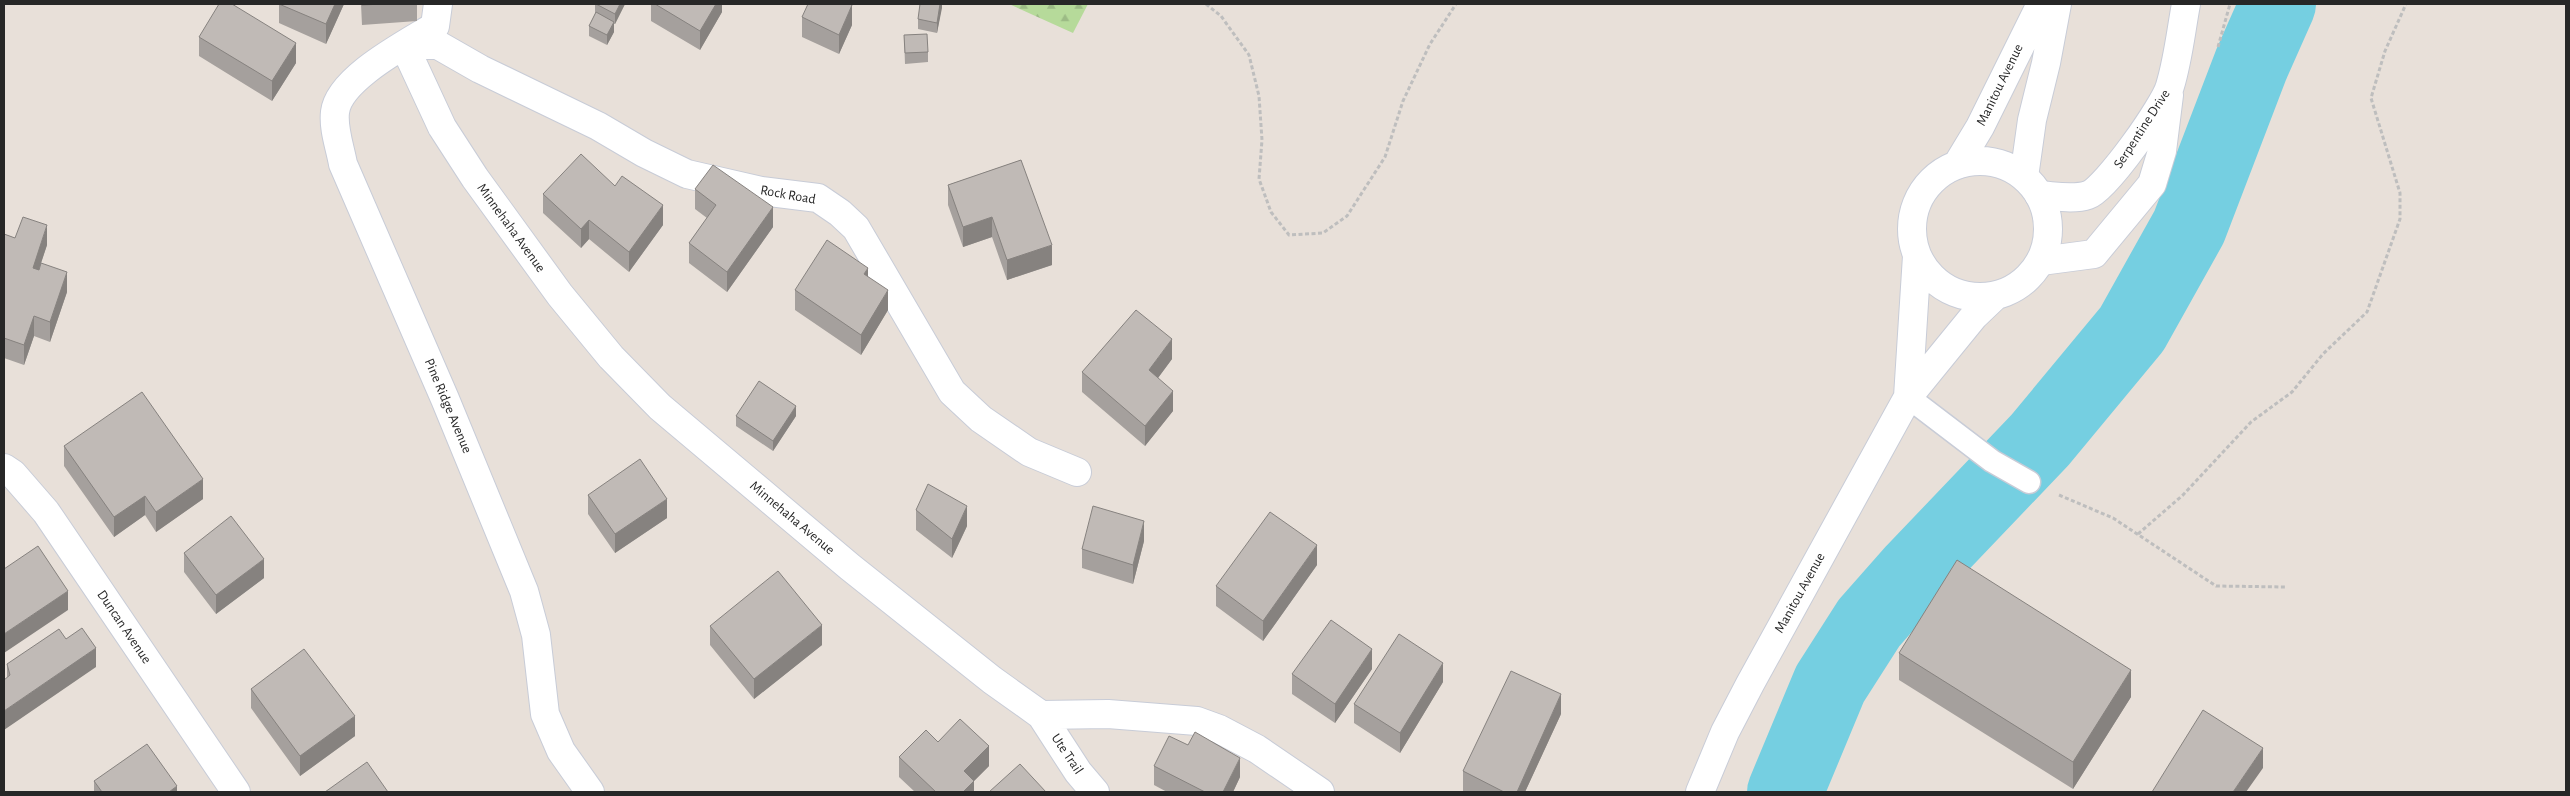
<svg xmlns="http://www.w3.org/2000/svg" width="2570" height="796" font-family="'Alegreya Sans',sans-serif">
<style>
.forest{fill:url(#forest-firs)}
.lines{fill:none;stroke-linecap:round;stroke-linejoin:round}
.river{stroke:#75cfe1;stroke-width:76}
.service-casing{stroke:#c8ccd7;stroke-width:25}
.minor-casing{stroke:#c8ccd7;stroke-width:30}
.secondary-casing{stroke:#c8ccd7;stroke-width:30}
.path{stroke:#bebebe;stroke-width:3;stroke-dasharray:4 2.5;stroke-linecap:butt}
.service{stroke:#fff;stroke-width:22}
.minor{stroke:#fff;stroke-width:28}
.secondary{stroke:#fff;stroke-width:28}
.wall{fill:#a5a09d}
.shaded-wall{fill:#86827f}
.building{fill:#c0bab6;stroke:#86827f}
.labels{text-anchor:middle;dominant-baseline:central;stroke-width:5;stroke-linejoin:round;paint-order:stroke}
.street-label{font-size:14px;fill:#272727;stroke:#fff}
</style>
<defs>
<pattern id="forest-firs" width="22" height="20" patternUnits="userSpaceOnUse" patternTransform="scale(1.25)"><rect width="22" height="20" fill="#b6da9a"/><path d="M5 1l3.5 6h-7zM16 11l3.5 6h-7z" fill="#9cbb85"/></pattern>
</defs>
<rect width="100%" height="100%" fill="#e8e0d9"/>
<path class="forest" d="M1009,4H1088L1073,33Z"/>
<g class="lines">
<path class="river" d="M1785,792L1830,684L1869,623L1914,572L2040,440L2132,329L2189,227L2251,65L2278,4"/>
<defs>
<path id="service" d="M1908,397L1992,461L2029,482"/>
<path id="minor" d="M438,4L435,26C408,43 339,78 335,112C333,129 340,147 343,164L445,399L524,591L536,635L545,714L561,751L590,792
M404,45L442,127L475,178L560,295L611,357L660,407L850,567L992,680L1041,715L1108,714L1197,721L1219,729L1257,749L1320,792
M404,45H438L480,69L598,126L644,153L687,174L761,191L818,198L840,213L856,228L952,392L981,419L1029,452L1077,472
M2039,195C2055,196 2073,200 2088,195C2106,189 2165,105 2170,86C2178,60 2181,31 2186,4
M2041,261L2094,254L2152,184L2162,151L2169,95
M4,468L13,474L46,512L236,792
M1041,715L1078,772L1095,792"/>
<path id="secondary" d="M1912 229a68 68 0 1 1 136 0a68 68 0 1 1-136 0Z
M1957,165L1980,127L2041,4
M2024,177L2032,120L2046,63L2057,4
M1908,397L1917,256
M1700,792L1725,732L1750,684L1908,397L1974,316L1995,296"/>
</defs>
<use href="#service" class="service-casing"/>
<use href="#minor" class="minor-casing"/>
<use href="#secondary" class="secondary-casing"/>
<path class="path" d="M1206,4L1221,16L1249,55L1259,96L1262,140L1259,179L1271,212L1289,235L1323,233L1347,216L1385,157L1403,101L1430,44L1456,4
M2218,47L2230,4
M2059,495L2113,518L2216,586L2287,587
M2138,534L2183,495L2251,422L2292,392L2323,354L2367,312L2400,219V193L2371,98L2385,51L2406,4"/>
<use href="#service" class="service"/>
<use href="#minor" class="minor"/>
<use href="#secondary" class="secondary"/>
</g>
<path class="wall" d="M279,4H344L326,44L279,23Z
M361,4H417V21L362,25Z
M595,4H625L615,24H614V32L607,45L589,36V26L595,14Z
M651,4H722V12L700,50L651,21Z
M942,4L937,33L918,29V19Z
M802,17L852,25L839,54L802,37Z
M904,35L928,52V62L905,64Z
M199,37L296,63L272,101L199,56Z
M1021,160L1052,265L1007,280L992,237L963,247L948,205V185Z
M615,186L663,225L629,272L589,239L581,248L543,213V194Z
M695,189L773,227L727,292L689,263V243L707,218L695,209Z
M4,234L15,238L47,245L41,263L67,292L50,342L34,336L24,365L4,358Z
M868,277L888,310L861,355L795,310V290Z
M1172,359L1158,378L1173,411L1145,446L1082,392V372Z
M736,416H796L773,451L736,426Z
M64,446L203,499L156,532L145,515L114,537L64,466Z
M588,495L667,518L615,553L588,514Z
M916,510L967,526L952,558L916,530Z
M1144,541L1133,584L1082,568V549Z
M184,553L264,578L216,614L184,572Z
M1317,565L1263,641L1216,606V586Z
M710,626L822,645L754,699L710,645Z
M66,639L96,667L7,677V664Z
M1899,653L2131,697L2073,789L1899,680Z
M1372,669L1335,723L1292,694V674Z
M1443,682L1400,753L1354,723V704Z
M251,689L355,736L300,776L251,708Z
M1561,714L1525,792H1466L1463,791V771Z
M938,742L989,766L974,781V792H915L899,777V757Z
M1154,766L1240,777L1233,792H1167L1154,785Z
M94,781L177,792H94Z"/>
<path class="shaded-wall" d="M335,4H344L326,44V24Z
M620,4H625L615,24V14Z
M716,4H722V12L700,50V31Z
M940,4H942V8L937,33V23Z
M852,5V25L839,54V35Z
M614,22V32L607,45V35Z
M296,43V63L272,101V81Z
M663,205V225L629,272V252Z
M773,207V227L727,292V272Z
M992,217V237L963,247V227Z
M589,220V239L581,248V229Z
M47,225V245L33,287V268Z
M1052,245V265L1007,280V260Z
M868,268V287L864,274Z
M67,272V292L50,342V322Z
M888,290V310L861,355V335Z
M34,316V336L24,365V345Z
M1172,339V359L1149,390V370Z
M1173,391V411L1145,446V426Z
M796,406V416L773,451V441Z
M203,479V499L156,532V512Z
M145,496V515L114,537V517Z
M667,499V518L615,553V534Z
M967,506V526L952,558V539Z
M1144,521V541L1133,584V565Z
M1317,545V565L1263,641V621Z
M264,559V578L216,614V595Z
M68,591V610L4,653V634Z
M822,625V645L754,699V679Z
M96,648V667L4,730V711Z
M1372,649V669L1335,723V704Z
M1443,663V682L1400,753V733Z
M2131,670V697L2073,789V762Z
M1561,694V714L1525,792H1517Z
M355,716V736L300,776V756Z
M989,746V766L964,791V771Z
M2263,748V768L2246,792H2233Z
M1240,758V777L1233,792H1223Z
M974,781V792H963Z
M177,786V792H169Z"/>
<path class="building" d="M219,4H232L296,43L272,81L199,37Z
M279,4H335L326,24Z
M362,4H383L362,5Z
M596,4H620L615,14Z
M655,4H716L700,31Z
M808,4H849L852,5L839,35L802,17Z
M920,4H940L937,23L918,19Z
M596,12L614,22L607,35L589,26Z
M927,34L928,52L905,53L904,35Z
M581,154L615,186L622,176L663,205L629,252L589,220L581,229L543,194Z
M1021,160L1052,245L1007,260L992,217L963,227L948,185Z
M713,165L773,207L727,272L689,243L716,205L695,189Z
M23,217L47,225L33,268L39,270L41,263L67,272L50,322L34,316L24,345L4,338V234L15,238Z
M827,240L868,268L864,274L888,290L861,335L795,290Z
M1136,310L1172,339L1149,370L1173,391L1145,426L1082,372Z
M759,381L796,406L773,441L736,416Z
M142,392L203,479L156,512L145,496L114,517L64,446Z
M640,459L667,499L615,534L588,495Z
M928,484L967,506L952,539L916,510Z
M1093,506L1144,521L1133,565L1082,549Z
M1270,512L1317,545L1263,621L1216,586Z
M231,516L264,559L216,595L184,553Z
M38,546L68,591L4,634V569Z
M1957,560L2131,670L2073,762L1899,653Z
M778,571L822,625L754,679L710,626Z
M1331,620L1372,649L1335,704L1292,674Z
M82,628L96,648L4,711V680L10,675L7,664L59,629L66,639Z
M1399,634L1443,663L1400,733L1354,704Z
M304,649L355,716L300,756L251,689Z
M1511,671L1561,694L1517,792H1504L1463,771Z
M2203,710L2263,748L2233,792H2152Z
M960,719L989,746L964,771L974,781L963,792H936L899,757L926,730L938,742Z
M1195,732L1240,758L1223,792H1205L1154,766L1169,736L1188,745Z
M147,744L177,786L169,792H102L94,781Z
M367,762L388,792H325Z
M1020,764L1046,792H989Z"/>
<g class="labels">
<g class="street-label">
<text transform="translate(2000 85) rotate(-64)">Manitou Avenue</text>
<text transform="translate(2142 129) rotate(-57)">Serpentine Drive</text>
<text transform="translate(788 195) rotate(10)">Rock Road</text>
<text transform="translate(511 228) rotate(54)">Minnehaha Avenue</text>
<text transform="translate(448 406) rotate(67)">Pine Ridge Avenue</text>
<text transform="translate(792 518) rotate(40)">Minnehaha Avenue</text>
<text transform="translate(1800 593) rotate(-61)">Manitou Avenue</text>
<text transform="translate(124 627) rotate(56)">Duncan Avenue</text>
<text transform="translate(1067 754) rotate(56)">Ute Trail</text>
</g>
</g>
<rect width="2570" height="796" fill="none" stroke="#272727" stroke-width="10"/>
</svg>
